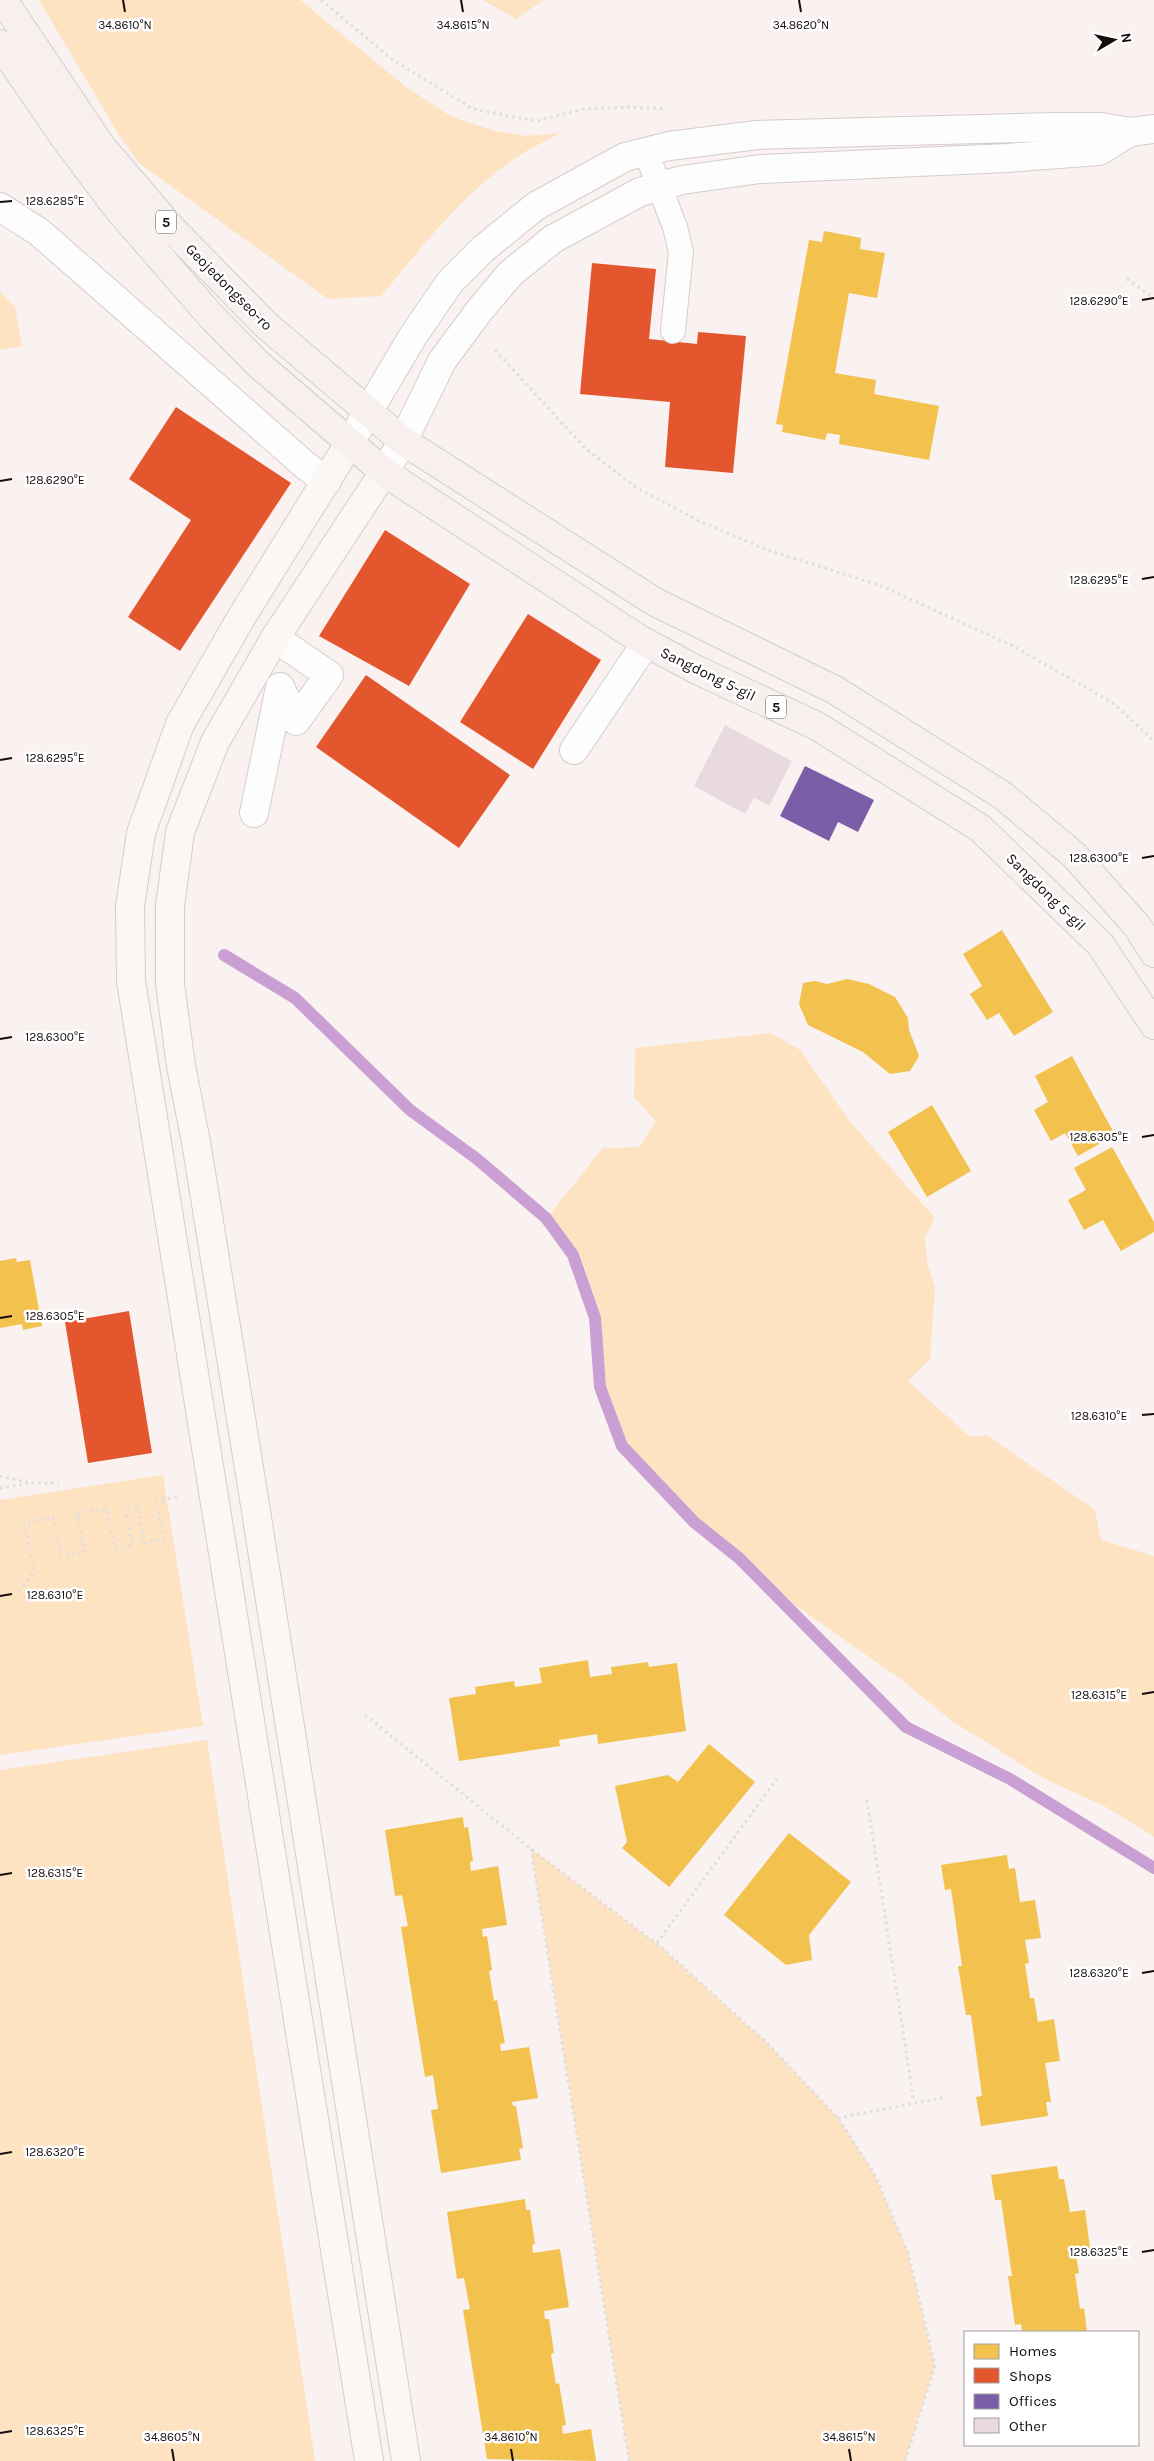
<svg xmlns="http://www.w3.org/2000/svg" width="1154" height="2461" font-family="Karla,sans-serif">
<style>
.green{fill:#fde3c2}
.homes{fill:#f2c14e}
.shops{fill:#e4572e}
.offices{fill:#7b5ea7}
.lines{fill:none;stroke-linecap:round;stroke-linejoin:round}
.stream{stroke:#ca9fd3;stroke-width:12}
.building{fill:#e9dadf}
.lane-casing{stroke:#d5cccc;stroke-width:26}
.street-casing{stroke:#d5cccc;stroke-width:30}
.secondary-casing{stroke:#d5cccc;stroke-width:30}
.primary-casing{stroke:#d3cece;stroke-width:30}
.path{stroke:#e0dddd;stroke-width:3;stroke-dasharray:2.5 4;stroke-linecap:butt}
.lane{stroke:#fefdfd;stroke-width:24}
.street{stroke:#fefdfd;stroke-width:28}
.secondary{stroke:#fbf7f5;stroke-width:28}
.primary{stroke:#f7f0ee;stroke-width:28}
.ticks{fill:none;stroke:#150c0c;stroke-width:2}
.labels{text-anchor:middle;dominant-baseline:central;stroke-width:5;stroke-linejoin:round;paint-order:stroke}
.shield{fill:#fff;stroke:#5b5555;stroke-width:1}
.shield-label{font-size:14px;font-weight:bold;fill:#150c0c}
.street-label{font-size:15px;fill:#150c0c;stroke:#fff}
.ticks-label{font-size:12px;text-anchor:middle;fill:#150c0c;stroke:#fff;stroke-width:5;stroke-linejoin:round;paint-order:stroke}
</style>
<rect width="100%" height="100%" fill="#faf1f1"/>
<path class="green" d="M39,0H300L406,87L452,117L496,131L526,136L560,133C546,141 530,148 517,157C463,193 422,247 381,296L328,299L139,163L117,132Z
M483,0H544L516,19Z
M0,291L15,307L22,346L0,350Z
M771,1033L800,1050L851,1123L935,1218L925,1237L927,1262L935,1287L930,1359L908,1381L970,1437L987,1435L1095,1510L1101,1540L1154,1556V1837L1106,1807L1045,1779L952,1721L902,1680L782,1596L743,1555L694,1515L665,1486L627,1444L606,1386L600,1315L580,1254L550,1214L603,1148L639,1147L656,1122L634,1097L635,1048Z
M163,1475L203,1726L0,1755V1500Z
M207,1740L315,2461H0V1770Z
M531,1849L661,1947L766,2042L838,2118L874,2173L908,2253L935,2366L905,2461H629Z"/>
<path class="homes" d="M824,231L861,238L860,249L885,253L877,298L849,293L835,373L876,380L874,394L939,406L929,460L839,444L840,435L827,433L825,440L782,432L783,425L776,424L809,240L822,242Z
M1002,930L1053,1012L1014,1036L999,1013L987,1020L970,994L982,986L963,954Z
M847,979L869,984L895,997L908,1018L909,1030L919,1056L910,1071L890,1074L863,1052L808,1025L799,1004L803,983L815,981L827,984Z
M1072,1056L1115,1135L1078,1156L1065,1133L1051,1141L1034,1110L1048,1102L1035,1076Z
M932,1105L971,1171L927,1197L888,1132Z
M1112,1147L1154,1222V1232L1121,1251L1103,1220L1084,1230L1068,1200L1086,1190L1074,1168Z
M16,1258L17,1262L30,1260L42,1326L23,1330L22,1324L0,1328V1261Z
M588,1660L590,1677L612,1674L611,1667L648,1662L649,1667L677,1663L686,1731L598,1744L597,1734L559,1740L560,1746L459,1761L449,1698L476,1694L475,1687L514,1681L515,1687L542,1683L539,1668Z
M709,1744L755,1782L669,1887L622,1848L627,1842L615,1786L668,1775L678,1782Z
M463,1817L464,1828L468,1827L473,1861L470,1862L471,1871L498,1866L507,1925L482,1929L483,1937L487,1936L492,1970L489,1971L494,2001L497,2000L505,2043L500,2044L501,2051L529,2047L538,2098L512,2102L513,2106H516L523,2148L519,2149L521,2160L441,2173L431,2110L438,2109L433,2075L425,2077L401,1927L408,1926L402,1895L395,1896L385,1830Z
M789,1833L851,1882L809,1935L812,1960L786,1965L724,1915Z
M1007,1855L1009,1869L1015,1868L1020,1902L1035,1900L1041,1938L1025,1940L1029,1963L1025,1964L1030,1998H1034L1038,2022L1054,2019L1060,2061L1045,2063L1051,2102H1046L1048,2116L981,2126L976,2097L982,2096L971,2015H966L958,1966H962L951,1889L945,1890L941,1865Z
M1057,2166L1059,2179H1064L1070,2212L1085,2210L1090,2248L1075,2250L1079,2273L1075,2274L1080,2309L1084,2308L1087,2332H1022L1021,2324L1015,2325L1008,2276H1012L1001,2200H995L991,2175Z
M525,2199L526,2210H530L535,2244L532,2245L533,2253L560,2249L569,2307L544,2311L545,2319H549L554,2353L551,2354L556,2384L559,2383L566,2425L562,2426L563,2434L591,2429L596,2461L487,2459L463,2310L470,2309L464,2278L457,2279L447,2212Z"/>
<path class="shops" d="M592,263L656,269L649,339L697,344L698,332L746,336L733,473L665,467L670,402L580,394Z
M176,407L291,483L180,651L128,617L191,520L129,479Z
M385,530L470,584L409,686L319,636Z
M528,614L601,660L533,769L460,722Z
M366,675L510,775L459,848L316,747Z
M129,1311L152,1453L88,1463L65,1322Z"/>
<path class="offices" d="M805,766L874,800L858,832L838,822L829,841L780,816Z"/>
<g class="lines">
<path class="stream" d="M224,955L295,998L410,1110L477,1159L546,1218L573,1255L595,1318L600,1387L622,1446L694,1522L739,1558L906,1727L1010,1779L1154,1868"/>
</g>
<path class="building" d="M725,725L792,761L769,806L754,798L745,814L694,786Z"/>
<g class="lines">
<defs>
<path id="lane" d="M646,152L675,227L681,252L673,331"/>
<path id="street" d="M0,207L39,232L306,466L327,481
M349,444L413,336L450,282L483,249L536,206L625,157L669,146L757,135L1055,127H1101L1130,132L1154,129
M384,472L403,441L442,361L479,311L510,274L553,239L640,192L682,180L760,169L1007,158L1099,151L1130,132
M574,750L646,643
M254,813L280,687L296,721L329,675L275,638"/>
<path id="secondary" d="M349,444L241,618L180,724L141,833L130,906L131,981L369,2461
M384,472L275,638L215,742L180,832L170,906V984L181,1066L196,1142L255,1505L406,2461"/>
<path id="primary" d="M3,0L101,146L171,228L266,325L403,441L655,602L835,690L1002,795L1074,855L1137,926L1154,953
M0,44L64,137L118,209L210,315L257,363L384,472L641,640L697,670L817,726L980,828L1100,944L1154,1025"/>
</defs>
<use href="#lane" class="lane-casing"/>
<use href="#street" class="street-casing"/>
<use href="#secondary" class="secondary-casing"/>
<use href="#primary" class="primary-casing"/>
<path class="path" d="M321,0L393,60L473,109L536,121L583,109L631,107L666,109
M1127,279L1154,298
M495,350L585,448L637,488L699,521L767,550L879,585L1011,645L1113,703L1154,741
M0,1476L30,1483H59
M0,1488L27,1484
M19,1591L34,1571L24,1523L53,1517L61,1557L85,1552L77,1514L106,1508L115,1549L132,1545L125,1508L137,1506L145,1543L164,1539L156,1501L179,1496
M365,1715L531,1849L661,1947L766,2042L838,2118L874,2173L908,2253L935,2366L905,2461
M867,1800L914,2102
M531,1849L629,2461
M657,1943L779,1776
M838,2118L947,2097"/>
<use href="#lane" class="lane"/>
<use href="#street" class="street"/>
<use href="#secondary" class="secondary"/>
<use href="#primary" class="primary"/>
</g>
<path class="ticks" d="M123,0L125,12M461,0L463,12M799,0L801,12M0,202L12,201M1142,300L1154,298M0,481L12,479M1142,579L1154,577M0,760L12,758M1142,858L1154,856M0,1039L12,1037M1142,1137L1154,1135M0,1318L12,1316M1142,1415L1154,1414M0,1596L12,1594M1142,1694L1154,1692M0,1875L12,1873M1142,1973L1154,1971M0,2154L12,2152M1142,2252L1154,2250M0,2433L12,2431M172,2449L174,2461M511,2449L513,2461M849,2449L851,2461"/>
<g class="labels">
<g class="shield">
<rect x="156" y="210.5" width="20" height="23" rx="4"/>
<rect x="766" y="695.5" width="20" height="23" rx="4"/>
</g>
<g class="shield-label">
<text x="166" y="222">5</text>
<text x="776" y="707">5</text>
</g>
<g class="street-label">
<text transform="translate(229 287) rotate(45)">Geojedongseo-ro</text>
<text transform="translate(708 674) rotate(26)">Sangdong 5-gil</text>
<text transform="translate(1046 892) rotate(44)">Sangdong 5-gil</text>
</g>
</g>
<g class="ticks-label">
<text x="125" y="29">34.8610°N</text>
<text x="463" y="29">34.8615°N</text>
<text x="801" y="29">34.8620°N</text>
<text x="55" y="205">128.6285°E</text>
<text x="1099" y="305">128.6290°E</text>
<text x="55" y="484">128.6290°E</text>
<text x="1099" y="584">128.6295°E</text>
<text x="55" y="762">128.6295°E</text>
<text x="1099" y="862">128.6300°E</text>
<text x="55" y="1041">128.6300°E</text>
<text x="1099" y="1141">128.6305°E</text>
<text x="55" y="1320">128.6305°E</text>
<text x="1099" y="1420">128.6310°E</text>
<text x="55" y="1599">128.6310°E</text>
<text x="1099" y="1699">128.6315°E</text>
<text x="55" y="1877">128.6315°E</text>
<text x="1099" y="1977">128.6320°E</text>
<text x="55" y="2156">128.6320°E</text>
<text x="1099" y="2256">128.6325°E</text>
<text x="55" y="2435">128.6325°E</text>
<text x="172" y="2441">34.8605°N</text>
<text x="511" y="2441">34.8610°N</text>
<text x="849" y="2441">34.8615°N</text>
</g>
<rect x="964" y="2331" width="175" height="115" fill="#ffffff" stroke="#a19e9e"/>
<rect x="974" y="2344" width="25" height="15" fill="#f2c14e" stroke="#a19e9e"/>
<text x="1009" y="2356" font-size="15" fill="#150c0c">Homes</text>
<rect x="974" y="2368" width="25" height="15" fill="#e4572e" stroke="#a19e9e"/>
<text x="1009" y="2381" font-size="15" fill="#150c0c">Shops</text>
<rect x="974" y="2394" width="25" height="15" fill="#7b5ea7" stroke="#a19e9e"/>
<text x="1009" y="2406" font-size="15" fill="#150c0c">Offices</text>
<rect x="974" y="2418" width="25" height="15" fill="#e9dadf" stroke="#a19e9e"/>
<text x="1009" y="2431" font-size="15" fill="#150c0c">Other</text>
<g transform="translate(1114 40) rotate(81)" stroke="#ffffff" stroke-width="4" paint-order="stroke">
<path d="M0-4L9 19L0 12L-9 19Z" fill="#150c0c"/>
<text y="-8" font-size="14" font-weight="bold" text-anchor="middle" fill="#150c0c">N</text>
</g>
</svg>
